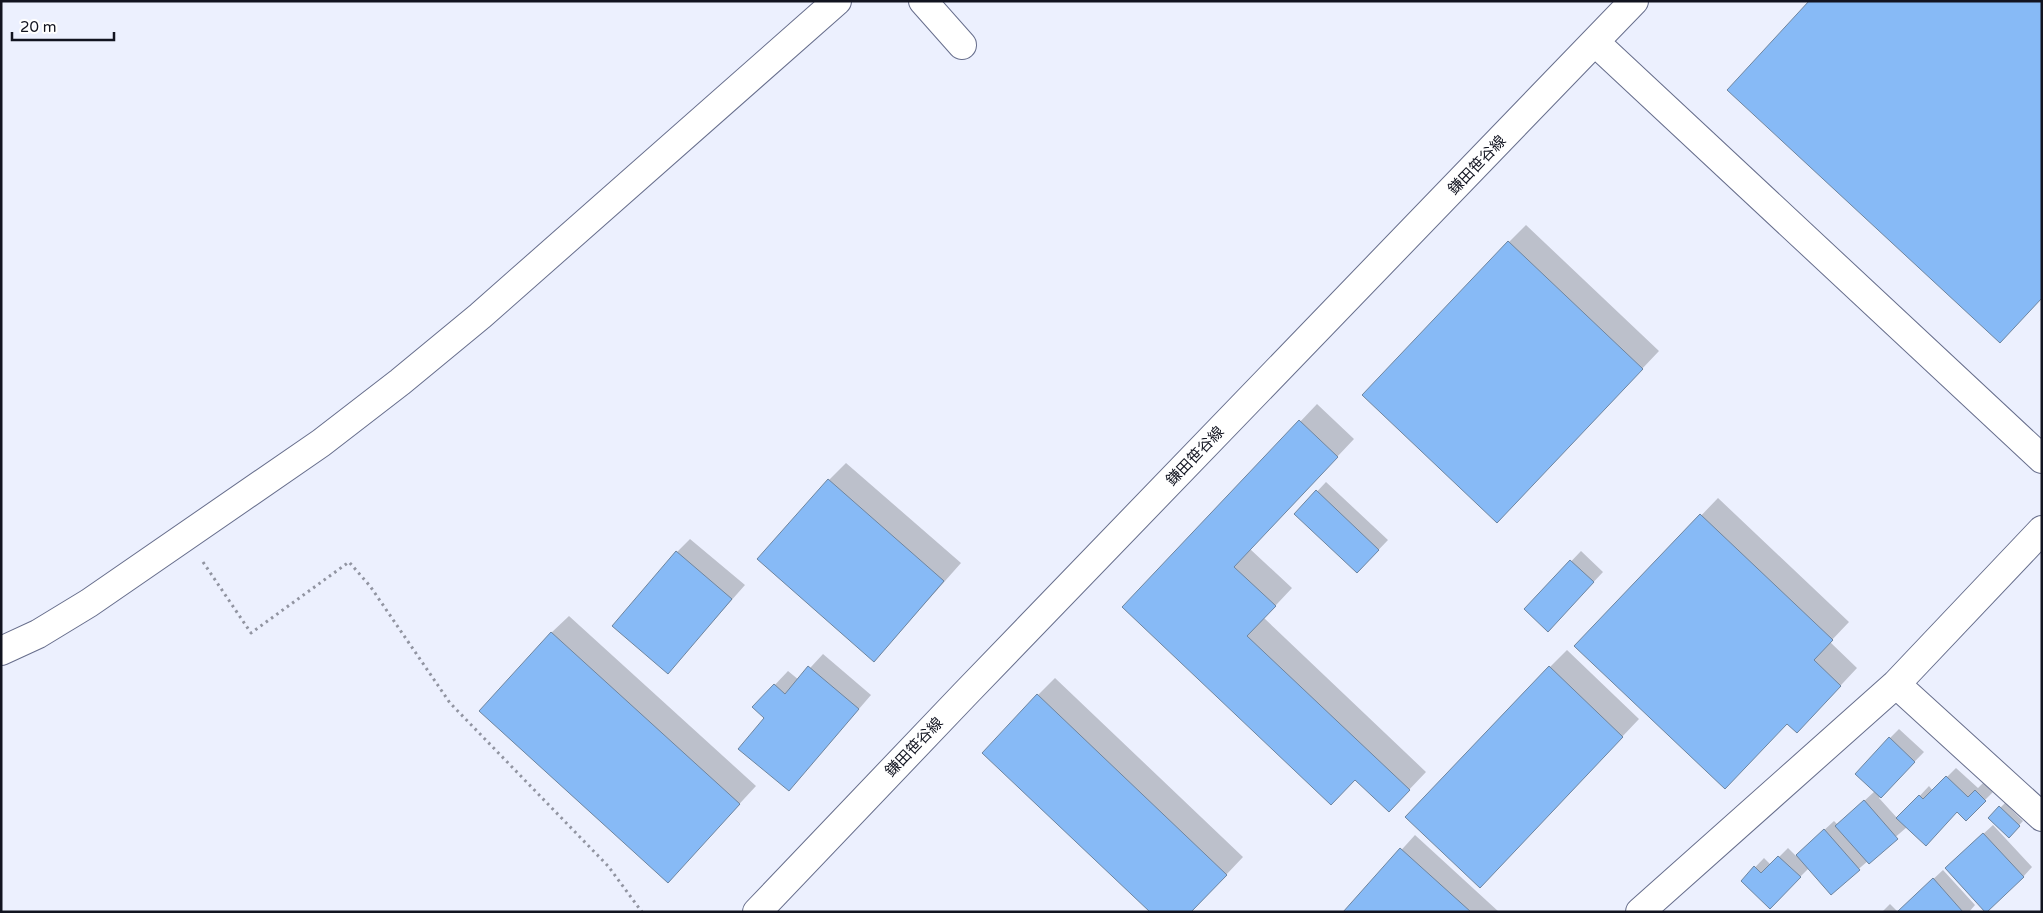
<svg xmlns="http://www.w3.org/2000/svg" width="2043" height="913" font-family="'Varela Round','Noto Sans JP',sans-serif">
<style>
.shadow{fill:#0003}
.building{fill:#87baf6;stroke:#6e859f}
.lines{fill:none;stroke-linecap:round;stroke-linejoin:round}
.minor-casing{stroke:#676e8c;stroke-width:30}
.tertiary-casing{stroke:#676e8c;stroke-width:30}
.path{stroke:#9194a1;stroke-width:3;stroke-dasharray:2.5 4;stroke-linecap:butt}
.minor{stroke:#fff;stroke-width:28}
.tertiary{stroke:#fff;stroke-width:28}
.labels{text-anchor:middle;dominant-baseline:central;stroke-width:4;stroke-linejoin:round;paint-order:stroke}
.street-label{font-size:15px;fill:#121420;stroke:#fff}
</style>
<rect width="100%" height="100%" fill="#ecf0fe"/>
<path class="shadow" d="M1526,225L1659,351L1514,504L1509,242Z
M1317,404L1354,439L1250,549L1292,588L1264,618L1426,772L1406,793L1355,778L1124,607Z
M846,463L961,563L874,661L829,480Z
M1326,482L1388,540L1367,562L1296,514Z
M1718,498L1849,622L1830,642L1857,668L1814,714L1787,722L1576,646Z
M690,539L745,585L668,672L677,552Z
M1581,551L1603,572L1557,621L1526,609Z
M569,616L756,786L668,881L551,633Z
M1567,650L1639,719L1497,869L1550,667Z
M823,654L871,695L789,790L766,718L754,707L788,671L799,680Z
M1055,678L1243,857L1191,912L1038,695Z
M1899,729L1924,752L1879,798L1898,819L1929,786L1933,791L1956,768L1978,788L1985,781L1994,791L1966,819L1958,811L1907,827L1831,893L1809,868L1770,907L1742,881L1764,858L1771,865L1788,848L1796,856L1834,821L1838,825L1875,791L1890,738Z
M2005,803L2023,821L2009,836L1990,818Z
M1993,825L2032,867L2023,877L1956,859Z
M1415,835L1499,912H1345Z
M1943,870L1975,905L1969,912H1898Z
M1890,904L1898,912H1882Z"/>
<path class="building" d="M1809,1H2042V298L2000,343L1727,90Z
M1508,241L1643,369L1497,523L1362,395Z
M1299,420L1338,457L1234,567L1276,606L1247,636L1410,790L1389,812L1355,780L1331,805L1122,607Z
M828,479L944,581L874,662L757,559Z
M1316,490L1379,550L1357,573L1294,514Z
M1700,514L1833,640L1814,660L1841,686L1797,733L1787,724L1725,789L1574,646Z
M676,551L732,599L668,674L612,626Z
M1570,560L1594,582L1548,632L1524,609Z
M551,632L740,804L668,883L479,711Z
M808,666L859,709L789,791L738,749L764,718L752,707L774,684L785,694Z
M1549,666L1623,737L1480,888L1405,817Z
M1037,694L1227,875L1191,912H1150L982,753Z
M1889,737L1915,762L1881,798L1855,774Z
M1946,776L1968,797L1975,790L1986,801L1966,821L1957,812L1926,846L1896,818L1919,795L1923,799Z
M1864,800L1898,839L1869,864L1835,826Z
M1999,806L2020,826L2009,838L1988,818Z
M1824,829L1860,870L1831,895L1796,855Z
M1983,833L2024,877L1987,912H1985L1945,868Z
M1400,848L1471,912H1343Z
M1778,856L1801,877L1770,909L1741,881L1754,866L1761,873Z
M1933,878L1963,912H1897Z"/>
<g class="lines">
<defs>
<path id="minor" d="M923,1L962,45
M1,651L38,634L89,603L321,443L400,382L480,316L837,1
M1896,684L2042,817
M1640,912L1896,684L2042,530"/>
<path id="tertiary" d="M1596,43L2042,459
M757,912L965,694L1634,1"/>
</defs>
<use href="#minor" class="minor-casing"/>
<use href="#tertiary" class="tertiary-casing"/>
<path class="path" d="M203,562L251,633L349,562L370,586L450,703L608,866L642,912"/>
<use href="#minor" class="minor"/>
<use href="#tertiary" class="tertiary"/>
</g>
<g class="labels">
<g class="street-label">
<text transform="translate(1477 165) rotate(-46)">鎌田笹谷線</text>
<text transform="translate(1195 456) rotate(-46)">鎌田笹谷線</text>
<text transform="translate(914 747) rotate(-46)">鎌田笹谷線</text>
</g>
</g>
<rect width="2043" height="913" fill="none" stroke="#121420" stroke-width="5"/>
<path d="M12 32v8h102v-8" fill="none" stroke="#121420" stroke-width="2.5"/>
<text x="20" y="32" font-size="15" fill="#121420" stroke="#ffffff" stroke-width="4" paint-order="stroke">20 m</text>
</svg>
